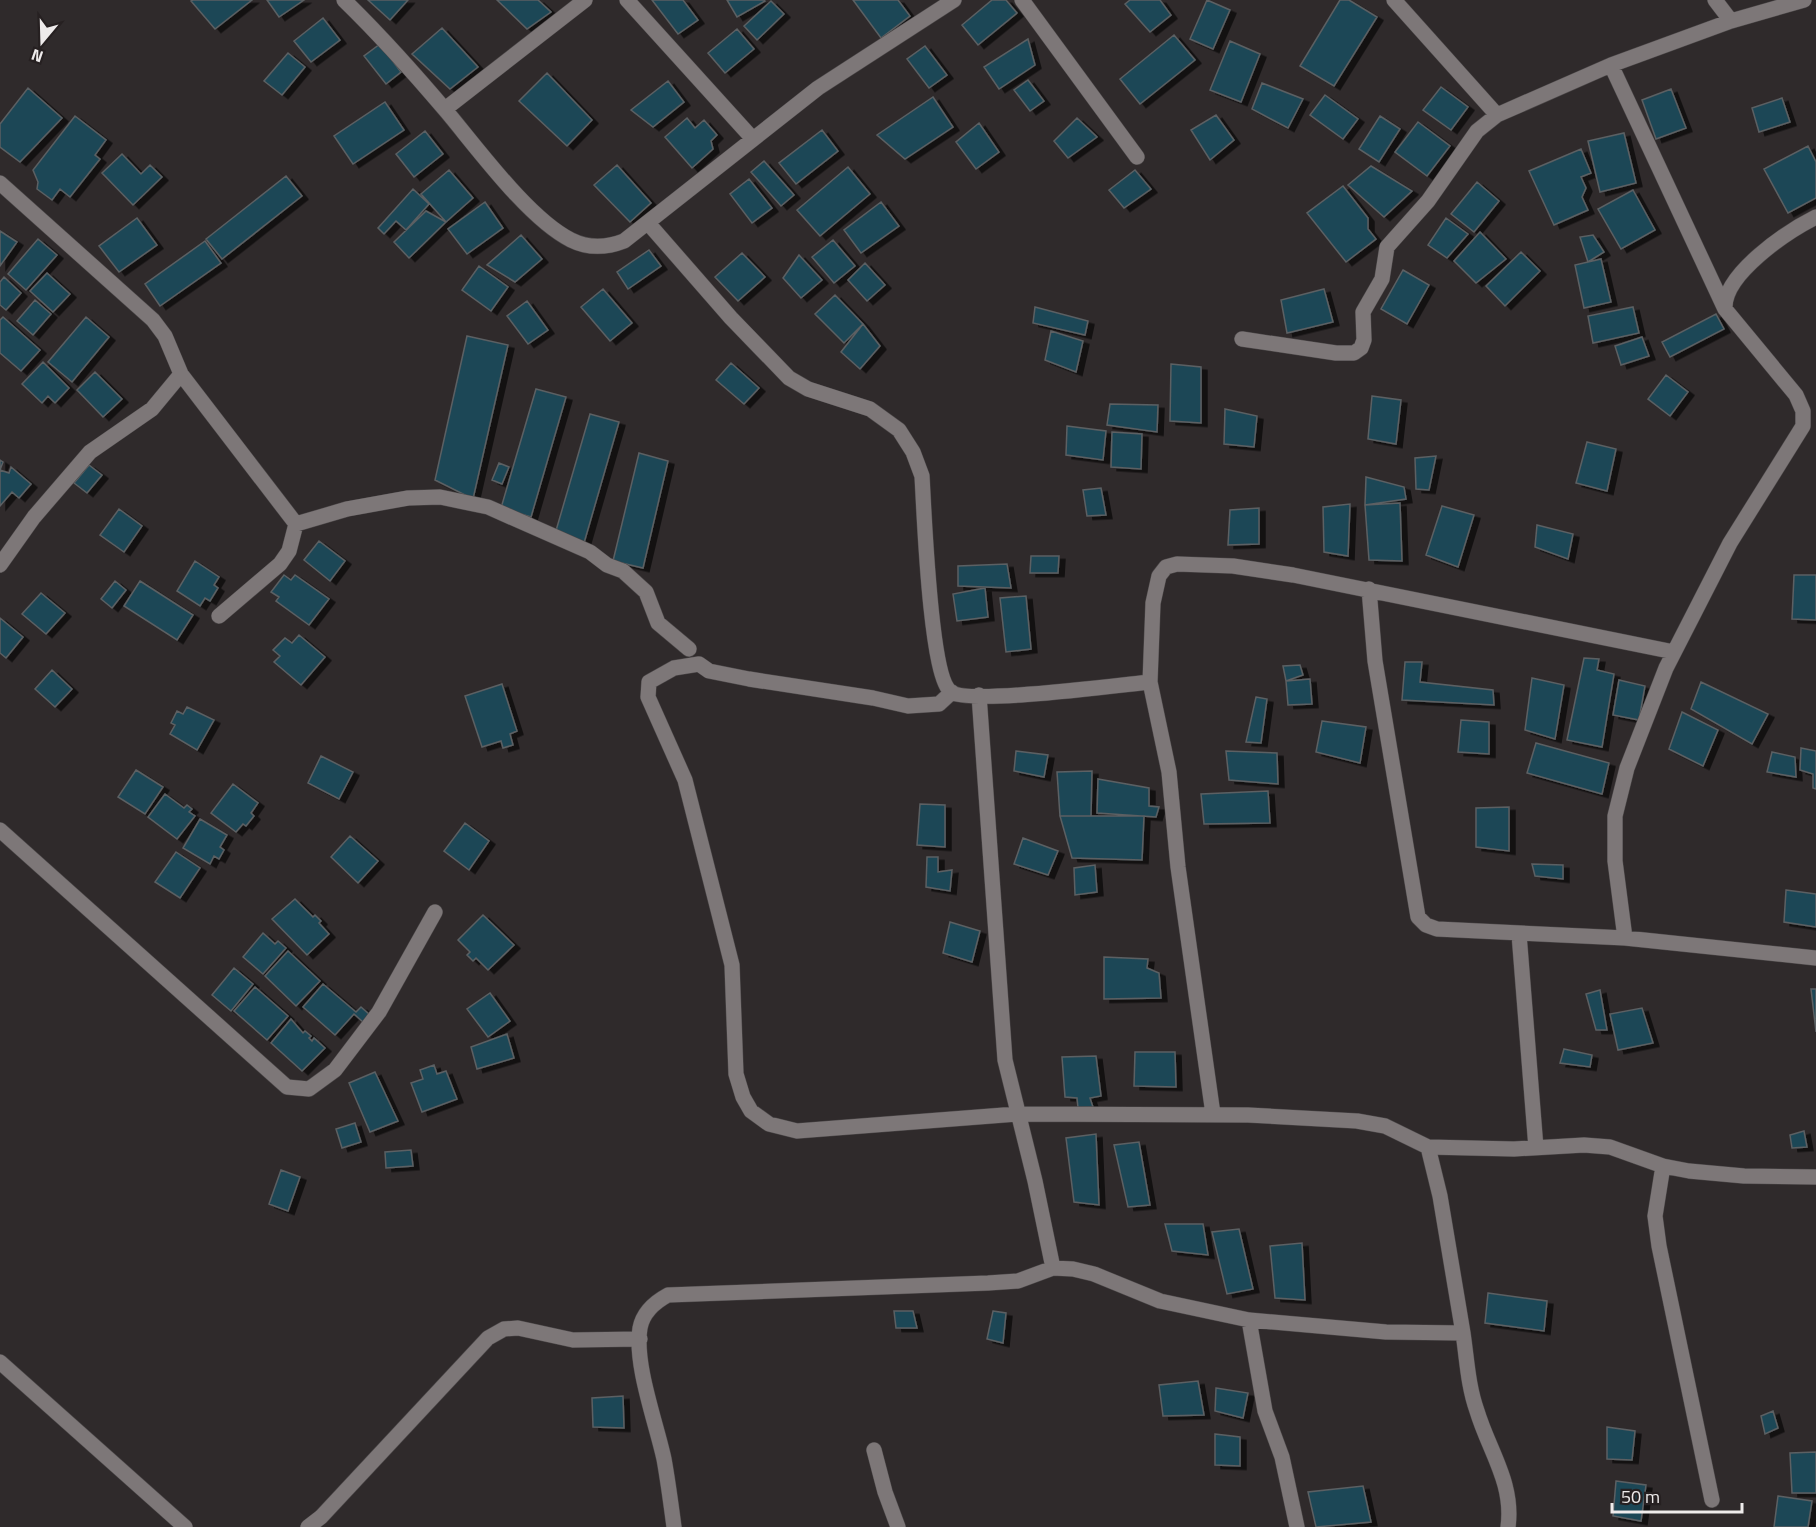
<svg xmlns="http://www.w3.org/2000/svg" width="1816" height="1527" font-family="'Titillium Web',sans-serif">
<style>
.building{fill:#1f4756;stroke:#5b6063;stroke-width:1.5;filter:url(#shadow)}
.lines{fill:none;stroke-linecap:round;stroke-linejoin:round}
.minor-casing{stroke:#4b4748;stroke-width:16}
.minor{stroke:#7d7778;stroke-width:15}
</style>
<defs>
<filter id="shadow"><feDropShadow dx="6" dy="3.5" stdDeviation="0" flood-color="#0009"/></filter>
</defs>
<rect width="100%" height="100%" fill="#2f2a2b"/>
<path class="building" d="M193,0H252L215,29L191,1Z
M267,0H304L279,17Z
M368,0H408L390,20Z
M497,0H538L551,12L527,29Z
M652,0H683L698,20L678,34Z
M727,0H764L765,1L737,17Z
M853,0H898L910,16L881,38Z
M992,0H1006L1017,13L978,45L962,25Z
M1130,0H1160L1171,15L1150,32L1125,4Z
M1207,0L1230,10L1213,49L1190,39Z
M1340,0H1349L1377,17L1334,86L1300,66Z
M771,1L784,14L757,40L744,26Z
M323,18L340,40L311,62L294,41Z
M442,28L478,67L450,89L412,54Z
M737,29L754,49L725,73L708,53Z
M1174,35L1195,60L1140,104L1120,79Z
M1028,39L1035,65L999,89L984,67Z
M1230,41L1260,54L1241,102L1210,90Z
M380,44L401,72L386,84L364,56Z
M925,46L947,75L929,88L907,59Z
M288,53L305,67L282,95L264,81Z
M547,73L592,120L567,146L519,101Z
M1028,80L1044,101L1030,111L1014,90Z
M668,81L684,102L653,127L631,110Z
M1262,83L1303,99L1288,128L1252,109Z
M1441,87L1468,107L1451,130L1423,110Z
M28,88L62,118L20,162L0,147V124Z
M1671,89L1686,128L1656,139L1642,100Z
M1325,95L1358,119L1343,139L1310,115Z
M933,97L953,127L905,159L877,135Z
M1782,98L1790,122L1759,132L1752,108Z
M385,102L404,130L353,164L334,136Z
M1216,115L1234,140L1210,160L1191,130Z
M75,116L106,140L95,155L100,159L70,197L60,189L52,200L37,189L38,182L33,170Z
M1380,116L1400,129L1379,162L1359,149Z
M687,118L695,128L704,120L717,135L711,141L713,149L692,168L665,137Z
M1077,118L1097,137L1068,158L1054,141Z
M1418,122L1450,146L1427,176L1395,152Z
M979,123L999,152L976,169L956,142Z
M822,130L838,151L796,184L779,163Z
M425,131L443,154L414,177L396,154Z
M1624,133L1636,183L1600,192L1588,141Z
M1808,146L1816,162V198L1788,213L1764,169Z
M1581,149L1591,173L1581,177L1586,188L1582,197L1588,210L1554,225L1529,171Z
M122,154L141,174L150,165L162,177L133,205L102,173Z
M764,161L794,195L781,206L751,172Z
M617,165L651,203L630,222L594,185Z
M1371,166L1412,191L1384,217L1348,185Z
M848,167L870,194L820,236L797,210Z
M449,170L473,198L446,222L421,194Z
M1135,170L1151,189L1124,208L1109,190Z
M286,176L302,196L222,259L206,239Z
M749,179L772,208L752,223L730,194Z
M1477,182L1499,201L1474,232L1451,214Z
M1343,186L1368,218V229L1376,239L1346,262L1307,213Z
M413,189L429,204L406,230L396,221L384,234L378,228Z
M1633,190L1655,230L1621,249L1598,209Z
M485,202L503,228L467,254L448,229Z
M881,202L899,226L861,253L844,230Z
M426,211L446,222L409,258L394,242Z
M137,218L157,245L119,272L99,246Z
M1446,218L1468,234L1447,258L1428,245Z
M0,231L17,242L0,266Z
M1480,232L1506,259L1476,283L1454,261Z
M521,235L542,259L515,282L487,265Z
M1593,235L1604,252L1588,262L1580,237Z
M38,239L57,255L26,290L8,274Z
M833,240L855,266L834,283L812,257Z
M205,241L221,263L160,306L145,284Z
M649,250L661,266L628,289L617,272Z
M1521,252L1540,271L1505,306L1486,286Z
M742,253L765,277L738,301L715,277Z
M799,255L822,280L801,298L783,278Z
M1601,259L1611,302L1584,308L1575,265Z
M865,263L885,285L867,301L848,280Z
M479,266L508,287L491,311L462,290Z
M1403,270L1429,285L1407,324L1381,309Z
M47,273L70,294L53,312L30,291Z
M4,277L21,293L6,310L0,305V282Z
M603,289L632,323L610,341L581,307Z
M1324,289L1333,322L1287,333L1281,300Z
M835,295L863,324L844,343L815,314Z
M35,300L51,314L33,335L17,321Z
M527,301L548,330L528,344L507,316Z
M1035,307L1088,321L1085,335L1033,323Z
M1633,307L1639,333L1593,343L1588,316Z
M1716,314L1724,329L1670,357L1662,342Z
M3,317L40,350L21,371L0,353V320Z
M86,317L109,337L72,382L48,362Z
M863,324L880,346L860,369L841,352Z
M1051,331L1083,341L1076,372L1045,360Z
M467,336L508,345L473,499L435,480Z
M1642,337L1649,356L1621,365L1615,346Z
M43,362L69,388L55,403L48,396L42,403L22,384Z
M731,363L759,388L744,404L716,380Z
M1171,364L1201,367V423L1170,421Z
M95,372L122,399L103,417L77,390Z
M1666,375L1688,392L1670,416L1648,399Z
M536,389L566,397L531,517L501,508Z
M1372,396L1401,400L1396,444L1368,439Z
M1110,404L1158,405L1157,432L1107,425Z
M1225,409L1257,416L1254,447L1224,444Z
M590,414L619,422L584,543L555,534Z
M1067,426L1106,431L1103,460L1066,455Z
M1112,432L1142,434L1141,469L1111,467Z
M1587,442L1616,449L1607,491L1576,483Z
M639,453L668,461L643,568L613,561Z
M1436,456L1429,490L1416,489L1415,458Z
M0,460L3,462L0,470L9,473L11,467L31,484L19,498L12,492L0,506Z
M499,463L509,467L502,484L492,480Z
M89,465L102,475L87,493L74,483Z
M1366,477L1404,487L1406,499L1365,505Z
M1101,488L1106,515L1087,516L1083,490Z
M1400,503L1402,561L1369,560L1365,505Z
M1350,504L1348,556L1324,552L1323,507Z
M1442,506L1474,515L1458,567L1426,555Z
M1259,508V544L1228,545L1230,510Z
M119,509L142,526L124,552L100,535Z
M1537,525L1573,534L1568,559L1535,547Z
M319,541L345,561L330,581L304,560Z
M1031,556H1059L1058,573H1030Z
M195,561L219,577L214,585L218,588L210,601L205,598L200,606L177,591Z
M1007,564L1011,588L958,586V566Z
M284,575L291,580L295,575L329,599L309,625L276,601L279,597L271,592Z
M1794,575H1816V620L1792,619Z
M115,581L126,590L112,608L101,599Z
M140,581L193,615L177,640L124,606Z
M985,588L988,617L957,621L953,594Z
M41,593L65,613L46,634L22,614Z
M1026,596L1031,649L1006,652L1000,598Z
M0,618L23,637L6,658L0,653Z
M299,635L325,657L301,685L274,662L280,656L273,650L285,638L292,643Z
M1584,658L1599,659L1597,670L1614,674L1602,747L1567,740Z
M1405,662H1422L1420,682L1493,690L1494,705L1402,700Z
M1300,665L1303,675L1286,681L1283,666Z
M52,670L72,689L55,707L35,689Z
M1532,678L1564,685L1555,739L1525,730Z
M1310,679L1312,704L1288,705L1286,681Z
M1619,680L1645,686L1639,720L1613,715Z
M1701,682L1768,714L1752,744L1691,709Z
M502,684L517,731L510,734L513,745L503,748L501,741L482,747L465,696Z
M1256,697L1267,699L1261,743L1246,742Z
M187,707L214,720L197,750L170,734L175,725L171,723L177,711L183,714Z
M1682,712L1718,730L1703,766L1669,749Z
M1461,720L1489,722V754L1458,752Z
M1322,721L1366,727L1360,763L1316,752Z
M1536,743L1609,763L1602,794L1527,773Z
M1801,748L1816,751V789L1813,788V774L1800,770Z
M1016,751L1048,755L1044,777L1014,771Z
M1226,751L1277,753L1278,784L1229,780Z
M1772,752L1795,757L1796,777L1767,772Z
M321,756L353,772L339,799L308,783Z
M136,770L163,787L145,814L118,797Z
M1092,771L1091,816H1060L1057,772Z
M1098,779L1149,788V806L1159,807L1156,817L1097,813Z
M233,784L258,803L251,813L254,816L246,826L243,824L236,832L211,813Z
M1268,791L1270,823L1204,824L1201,794Z
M165,794L184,808L187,805L192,809L189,812L195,816L177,839L148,817Z
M920,804L945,805V847L917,845Z
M1509,807V851L1476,847V808Z
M1060,816H1144L1142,860L1072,858Z
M200,819L227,835L220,847L224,850L219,859L214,856L210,864L183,848Z
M465,823L489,841L469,870L444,851Z
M350,836L378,861L358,883L331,857Z
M1023,838L1058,851L1048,875L1014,864Z
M176,852L200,868L180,898L155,882Z
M927,857H938V872L952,870L950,891L926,887Z
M1532,864L1563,865V879L1535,876Z
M1095,865L1097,892L1075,895L1074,868Z
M1786,890L1816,894V927L1784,922Z
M295,899L313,917L315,915L321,921L319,923L329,934L307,955L272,919Z
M483,915L514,945L488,970L476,958L473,961L467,955L470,952L458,940Z
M950,922L980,931L972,962L943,953Z
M263,933L275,944L278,941L286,948L263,974L243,957Z
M288,951L320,981L296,1006L265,976Z
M1104,957L1148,959L1147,968L1159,973L1161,998L1104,999Z
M234,968L253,984L231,1011L212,995Z
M323,984L356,1012L361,1007L370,1015L363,1022L354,1014L335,1035L303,1007Z
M255,987L288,1016L267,1040L234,1011Z
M1811,989H1816V1032Z
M1600,990L1607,1030H1596L1586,994Z
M490,993L510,1021L488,1037L467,1009Z
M1642,1008L1653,1043L1618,1050L1610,1014Z
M291,1019L303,1033L305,1031L311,1036L309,1038L312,1041L314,1038L325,1048L302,1071L271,1043Z
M507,1034L514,1058L477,1069L471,1047Z
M1564,1049L1592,1055L1590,1067L1560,1063Z
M1135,1052H1175L1176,1087L1134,1086Z
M1096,1056L1101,1096L1090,1098L1093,1107L1078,1108L1077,1098L1065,1097L1062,1057Z
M434,1065L437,1074L446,1071L457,1099L422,1112L411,1083L423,1079L420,1070Z
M375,1072L398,1121L370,1132L349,1083Z
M355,1123L361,1142L342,1148L336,1129Z
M1804,1131L1807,1147L1792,1148L1790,1135Z
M1096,1134L1099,1205L1074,1202L1066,1138Z
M1139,1142L1150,1205L1128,1207L1114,1145Z
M411,1150L413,1166L386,1168L385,1152Z
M281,1170L300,1177L288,1211L269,1204Z
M1165,1224H1203L1208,1255L1172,1251Z
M1239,1229L1253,1289L1227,1294L1212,1232Z
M1302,1243L1305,1300L1275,1298L1270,1246Z
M1488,1293L1547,1301L1544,1331L1485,1323Z
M894,1311H913L917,1328H896Z
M993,1311L1006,1313L1003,1343L987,1339Z
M1198,1381L1204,1415L1163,1416L1159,1385Z
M1216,1388L1248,1393L1243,1418L1215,1411Z
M623,1396L624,1428L593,1427L592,1398Z
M1773,1411L1778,1428L1765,1434L1761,1416Z
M1607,1427L1635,1431L1632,1460L1607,1459Z
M1215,1434L1240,1437V1466L1215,1465Z
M1816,1452V1493H1792L1790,1453Z
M1616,1481L1646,1485L1641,1521L1613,1516Z
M1363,1486L1371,1522L1316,1527L1308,1492Z
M1778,1496L1812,1501L1808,1527H1774Z"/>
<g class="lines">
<defs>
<path id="minor" d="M344,0C380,35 414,73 447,112C478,149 529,219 571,240C589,249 606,248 624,241L818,88L954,0
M627,0L753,139
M1022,0L1137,157
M1394,0L1497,115
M1715,0L1731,21
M1611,65L1725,309L1796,395L1803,411V426L1730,543L1666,668L1627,768L1615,816V861L1625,938
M445,109L585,0
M0,183L153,320L165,336L181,374L296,524L347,509L408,498L440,497L488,507L590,552L607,565L623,571L646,592L658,623L689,649
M648,223L731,318L789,378L808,389L870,409L899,430L913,452L922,476C924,509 930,677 951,692C970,705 1120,685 1150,682
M1725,309C1723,274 1788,231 1816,217
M1242,339L1336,353H1354L1361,348L1364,340L1363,312L1382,279L1387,247L1428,201L1477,131L1497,115L1611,65L1731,21L1804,0
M0,565L34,517L90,452L152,409L181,374
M1369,589L1375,661L1418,917L1426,925L1437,929L1625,938L1816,958
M219,616L280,564L289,551L296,524
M952,692L939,704L908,706L873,698L749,679L709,671L699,664L674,668L649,682L648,697L685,780L732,965L736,1074L743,1097L751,1111L769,1124L797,1131L1017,1114L1248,1115L1357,1121L1385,1126L1428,1147L1514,1149L1584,1145L1610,1147L1663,1166L1689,1171L1744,1176L1816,1177
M979,695L1005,1060L1035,1181L1053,1268
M0,830L287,1087L309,1089L335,1070L379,1012L435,912
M1519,934L1536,1148
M1213,1114L1178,867L1169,772L1150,682L1153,603L1159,576L1166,567L1177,564L1233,566L1293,575L1674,652
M1663,1166L1655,1216L1659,1246L1712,1500
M1249,1320L1265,1411L1282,1457L1297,1527
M1463,1333C1467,1360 1468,1386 1477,1411C1489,1451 1514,1483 1508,1527
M0,1362L185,1527
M874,1450L885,1492L898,1527
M308,1527L321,1517L488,1338L504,1329L518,1328L573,1340L640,1339
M674,1527C671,1504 668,1481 664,1459C656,1422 634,1364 640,1328C643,1312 655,1302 668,1295L988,1283L1018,1281L1053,1268L1073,1269L1094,1274L1160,1301L1249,1320L1386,1332L1463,1333L1440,1196L1428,1147"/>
</defs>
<use href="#minor" class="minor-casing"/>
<use href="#minor" class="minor"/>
</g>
<g transform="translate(42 42) rotate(199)" stroke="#262021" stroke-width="4.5" paint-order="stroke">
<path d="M0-4.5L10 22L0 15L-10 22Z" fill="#eeebeb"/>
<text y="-9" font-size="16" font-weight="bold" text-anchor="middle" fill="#eeebeb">N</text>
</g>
<path d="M1612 1503v9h130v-9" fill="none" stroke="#eeebeb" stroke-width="3"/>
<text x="1621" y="1503" font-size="18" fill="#eeebeb" stroke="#262021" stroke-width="4.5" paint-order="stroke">50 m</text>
</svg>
